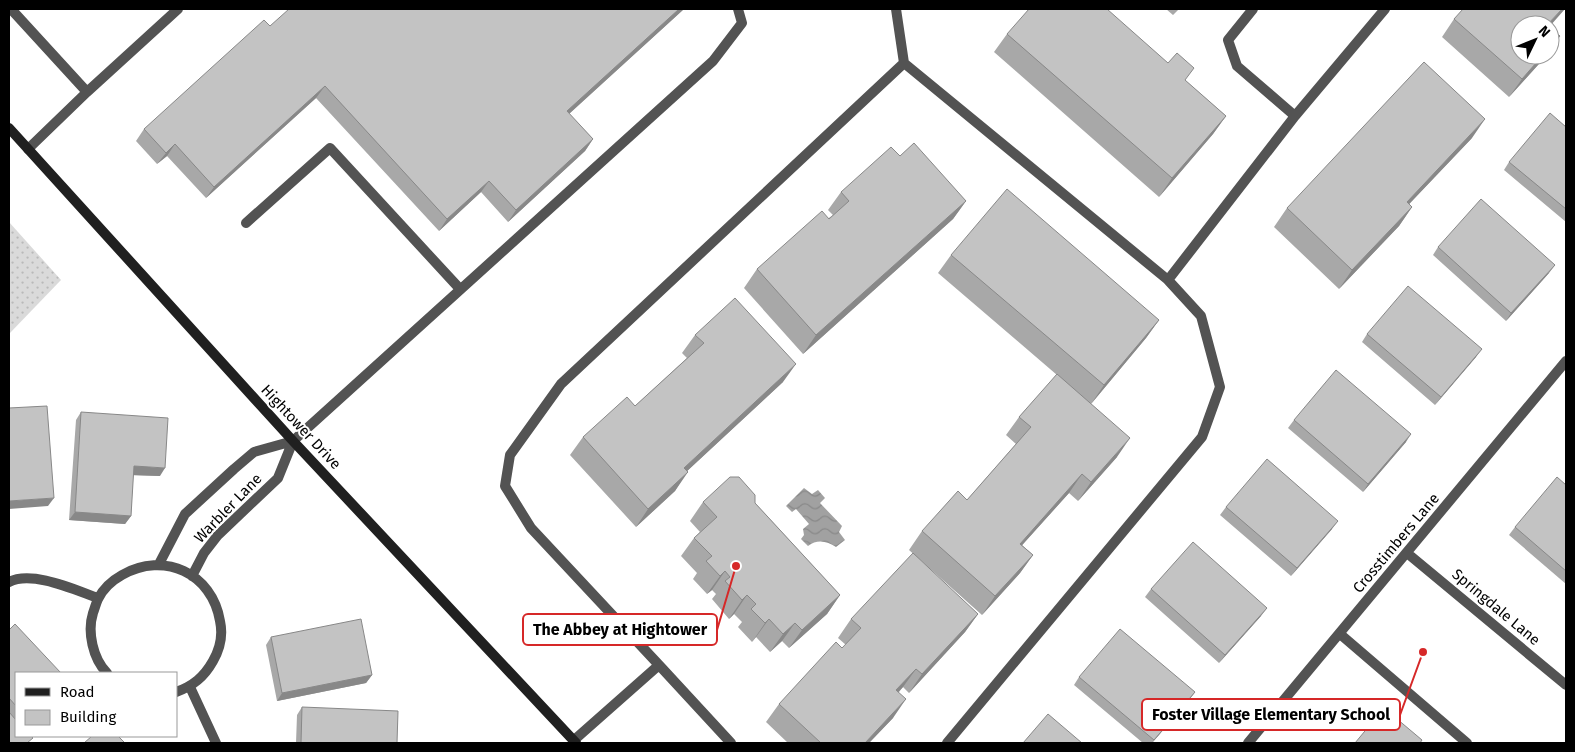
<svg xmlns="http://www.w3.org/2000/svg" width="1575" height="752" font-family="'Fira Sans',sans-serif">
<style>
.grass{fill:url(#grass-dots)}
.water{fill:url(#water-waves)}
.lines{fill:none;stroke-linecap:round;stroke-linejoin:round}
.lane{stroke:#535353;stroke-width:10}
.street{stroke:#535353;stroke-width:10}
.secondary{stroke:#202020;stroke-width:10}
.wall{fill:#a8a8a8}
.shaded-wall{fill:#888}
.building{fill:#c3c3c3;stroke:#888}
.labels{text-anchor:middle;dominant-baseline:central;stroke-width:4;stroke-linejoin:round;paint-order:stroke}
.street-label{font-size:15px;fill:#000;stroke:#fff}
.leader{fill:none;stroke:#d62828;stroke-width:2}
.callout-dot{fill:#d62828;stroke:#fff;stroke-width:2}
.callout{fill:#fff;stroke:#d62828;stroke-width:2}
.callout-label{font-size:16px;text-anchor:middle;font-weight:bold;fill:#000}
</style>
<defs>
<pattern id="grass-dots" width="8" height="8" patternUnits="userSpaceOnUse" patternTransform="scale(1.25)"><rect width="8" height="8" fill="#dadada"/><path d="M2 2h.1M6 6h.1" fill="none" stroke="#b9b9b9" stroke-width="1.8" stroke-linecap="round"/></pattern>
<pattern id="water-waves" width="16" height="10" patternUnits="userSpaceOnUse" patternTransform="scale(1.25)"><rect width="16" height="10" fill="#a1a1a1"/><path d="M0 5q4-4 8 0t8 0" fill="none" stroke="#898989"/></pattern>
</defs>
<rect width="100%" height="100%" fill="#fff"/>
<path class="grass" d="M9,222L61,280L9,334Z"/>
<path class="water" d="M804,488L812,494L818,490L825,498L820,503L842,526L839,532L845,540L836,547C827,541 817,539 808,546L801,539L804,535L803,529L809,524L796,509L792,512L786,506Z"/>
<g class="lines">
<path class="lane" d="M11,9L87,92
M1253,9L1228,40L1237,66L1295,116
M904,63L1168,280
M28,149L87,92L178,9
M246,223L330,148L460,289
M293,441L713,61L742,23L738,9
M1340,634L1467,743
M659,665L731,743
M573,741L659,665L531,528L505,486L510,455L561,384L904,63L896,9
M947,743L1202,437L1220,387L1201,316L1168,280L1295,116L1385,9"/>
<path class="street" d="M1407,553L1566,685
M159,564L185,514L234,469L254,452L293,441
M192,576L204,553L218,535L278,478L293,441
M9,582C32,570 75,590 98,598
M107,673C93,659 87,632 93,613C95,608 96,603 98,599C103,589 113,580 122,575C164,551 212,573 220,621C223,635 220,649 213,661C204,677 193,686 176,692
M190,687L216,743
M1248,743L1566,361"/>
<path class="secondary" d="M9,128L293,441L576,743"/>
</g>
<path class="wall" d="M684,9L569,114L593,139L585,151L508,222L481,192L439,231L316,98L206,198L167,156L157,164L136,141L144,129L270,26Z
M1166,9H1179L1173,15Z
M1454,19L1520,55H1547L1509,97L1442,37Z
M1007,34L1186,81L1226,116L1213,134L1159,197L994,52Z
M1566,127V222L1504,170L1509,162Z
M1472,138L1409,204L1412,207L1399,226L1339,289L1274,227L1287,208Z
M900,156L966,201L953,219L803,354L744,288L757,269L833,215L828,210L841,192Z
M1438,247L1549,273L1506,321L1433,255Z
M951,255L1159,320L1146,338L1091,404L1117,457L1078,501L1069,493L1022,545L1033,555L1020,573L982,615L909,550L922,531L967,500L1016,444L1006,435L1019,417L1057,375L938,273Z
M1367,334L1476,357L1435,405L1362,342Z
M695,335L783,382L687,471L675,491L636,527L570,455L583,437L635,406L687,358L682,353Z
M81,412L160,476L133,475L131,516L125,524L69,520L76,420Z
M1294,420L1406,442L1363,492L1288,428Z
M1566,485V584L1509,535L1515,527Z
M703,502L755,503L840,595L827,614L789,648L782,641L770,652L756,637L752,642L738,627L742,622L734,614L729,619L712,599L716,594L712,590L707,594L693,579L697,573L681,556L694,538L700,532L690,521Z
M1226,507L1332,529L1291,576L1220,515Z
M1151,589L1261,616L1219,663L1145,597Z
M978,614L965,632L909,693L903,687L899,692L893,718L869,743H788L766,722L779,704L846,645L838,638L851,619Z
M9,630L16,673V736L9,743Z
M271,637L372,675L366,683L277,701L266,645Z
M1079,677L1195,692L1189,700L1152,743H1143L1074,685Z
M302,707L397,743H296L297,715Z"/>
<path class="shaded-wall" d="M679,9H684L559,123L567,111Z
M1562,9H1565L1550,26V25H1547Z
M1560,36L1550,50V47Z
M1543,55H1547L1509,97L1522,79Z
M325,86L316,98L206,198L214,187Z
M1226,116L1213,134L1159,197L1172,178Z
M1485,119L1472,138L1394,220L1407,202Z
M593,139L585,151L508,222L516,210Z
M175,144L167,156L157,164L166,153Z
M489,181L481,192L439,231L447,219Z
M966,201L953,219L803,354L816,335Z
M1412,207L1399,226L1339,289L1352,270Z
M1555,265L1549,273L1506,321L1511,313Z
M1159,320L1146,338L1091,404L1104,385Z
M1482,349L1476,357L1435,405L1441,397Z
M796,364L783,382L671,486L684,468Z
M1411,434L1406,442L1363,492L1368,484Z
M1130,438L1117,457L1078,501L1091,482Z
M134,466L165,468L160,476L128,475Z
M688,472L675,491L636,527L648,509Z
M1082,474L1069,493L1007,562L1020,544Z
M54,498L48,506L9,509V501Z
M75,512L131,516L125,524L69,520Z
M1338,521L1332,529L1291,576L1297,568Z
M1033,555L1020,573L982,615L995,596Z
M725,571L712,590L707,594L720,576Z
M747,595L734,614L729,619L742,600Z
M840,595L827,614L789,648L802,630Z
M1267,608L1261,616L1219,663L1225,655Z
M978,614L965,632L909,693L922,674Z
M769,619L756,637L752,642L765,623Z
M795,623L782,641L770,652L783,634Z
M916,669L903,687L883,708L896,690Z
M372,675L366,683L277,701L282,693Z
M1195,692L1189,700L1152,743L1154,740Z
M906,699L893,718L869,743H865Z"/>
<path class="building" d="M289,9H679L567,111L593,139L516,210L489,181L447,219L325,86L214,187L175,144L166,153L144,129L264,20L270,26Z
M1029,9H1107L1168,63L1177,53L1194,68L1185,80L1226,116L1172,178L1007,34Z
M1463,9H1562L1547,25H1520V55H1543L1522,79L1454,19Z
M1550,27L1560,36L1550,47Z
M1424,62L1485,119L1407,202L1412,207L1352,270L1287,208Z
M1550,113L1566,127V209L1509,162Z
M914,143L966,201L816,335L757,269L822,211L829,219L849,201L841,192L891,147L900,156Z
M1007,189L1159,320L1104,385L951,255Z
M1481,199L1555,265L1511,313L1438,247Z
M1408,286L1482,349L1441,397L1367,334Z
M735,298L796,364L684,468L688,472L648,509L583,437L627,397L635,406L704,343L695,335Z
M1336,370L1411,434L1368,484L1294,420Z
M1057,374L1130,438L1091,482L1082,474L1020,544L1033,555L995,596L922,531L958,491L967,500L1031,427L1019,417Z
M47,406L54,498L9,501V408Z
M81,412L168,418L165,468L134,466L131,516L75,512Z
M1267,459L1338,521L1297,568L1226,507Z
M730,477H739L755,495V503L840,595L802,630L795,623L783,634L769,619L765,623L751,609L756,604L747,595L742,600L725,581L730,577L725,571L720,576L706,561L712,556L694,538L717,517L703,502Z
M1557,477L1566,485V571L1515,527Z
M1193,542L1267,608L1225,655L1151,589Z
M913,553L978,614L922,674L916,669L896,690L906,699L865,743H821L779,704L836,642L842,648L861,628L851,619Z
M361,619L372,675L282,693L271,637Z
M15,624L61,673H16V706L9,698V630Z
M1120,629L1195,692L1154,740L1079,677Z
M302,707L398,711L397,743H301Z
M1384,708L1422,740L1420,743H1355Z
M9,712L16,720V736H31L33,738L27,743H9Z
M1048,714L1082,743H1023Z
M92,736H118L125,743H84Z"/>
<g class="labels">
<g class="street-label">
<text transform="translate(301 427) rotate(47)">Hightower Drive</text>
<text transform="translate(228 508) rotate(-46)">Warbler Lane</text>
<text transform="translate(1396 543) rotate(-50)">Crosstimbers Lane</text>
<text transform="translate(1496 607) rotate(40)">Springdale Lane</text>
</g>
</g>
<path class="leader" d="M736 566L717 630M1423 652L1400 715"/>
<g class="callout-dot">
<circle cx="736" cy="566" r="5"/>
<circle cx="1423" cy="652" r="5"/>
</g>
<g class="callout">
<rect x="523" y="614" width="194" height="31" rx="5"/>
<rect x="1142" y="699" width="258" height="31" rx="5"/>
</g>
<g class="callout-label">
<text x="620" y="635">The Abbey at Hightower</text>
<text x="1271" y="720">Foster Village Elementary School</text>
</g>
<rect width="1575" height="752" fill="none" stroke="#000000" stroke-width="20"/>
<rect x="15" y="672" width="162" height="65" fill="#ffffff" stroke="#999999"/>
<rect x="25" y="688" width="25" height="8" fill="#202020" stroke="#999999"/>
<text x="60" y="697" font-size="15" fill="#000000">Road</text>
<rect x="25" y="710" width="25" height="15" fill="#c3c3c3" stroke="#999999"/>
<text x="60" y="722" font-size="15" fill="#000000">Building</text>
<g transform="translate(1535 40) rotate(47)"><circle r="24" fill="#ffffff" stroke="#999999"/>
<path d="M0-4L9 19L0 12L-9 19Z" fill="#000000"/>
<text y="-8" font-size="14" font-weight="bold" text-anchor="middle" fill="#000000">N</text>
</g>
</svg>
